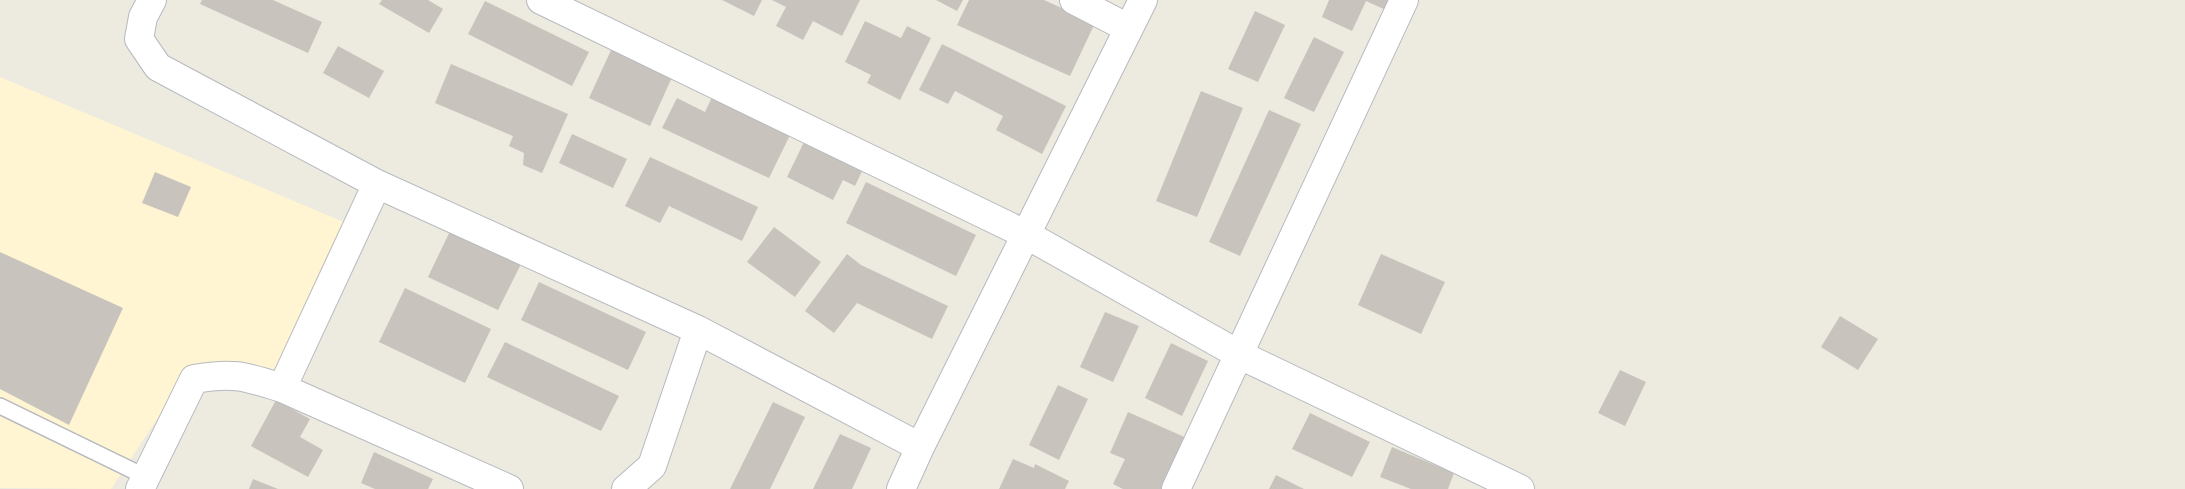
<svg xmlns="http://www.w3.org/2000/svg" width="2185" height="489" font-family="'Public Sans',sans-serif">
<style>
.commercial{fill:#fff5d3}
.building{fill:#c8c4bd}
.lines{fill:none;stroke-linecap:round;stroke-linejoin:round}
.service-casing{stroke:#b6b9be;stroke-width:18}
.minor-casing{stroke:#b6b9be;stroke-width:30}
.service{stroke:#fff;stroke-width:15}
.minor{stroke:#fff;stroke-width:28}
</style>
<rect width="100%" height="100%" fill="#edeae0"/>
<path class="commercial" d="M0,77L346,223L279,379L188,372L111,489L0,488Z"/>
<path class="building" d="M202,0H273L322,22L308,53L200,4Z
M382,0H428L443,9L429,33L379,4Z
M722,0H762L754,16Z
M772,0H860L842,36L813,21L803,40L776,26L786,7Z
M936,0H963L957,11Z
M969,0H1044L1095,23L1070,76L957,25Z
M1329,0H1393L1388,11L1366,1L1352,31L1322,17Z
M485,1L589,52L572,86L468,34Z
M1255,11L1285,25L1258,82L1228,69Z
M865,21L901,38L907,26L931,38L900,100L867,83L871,75L845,62Z
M1314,37L1344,52L1314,112L1284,98Z
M942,44L1066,106L1042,154L996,130L1003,116L955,91L948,104L919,90Z
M338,46L384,71L369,98L323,73Z
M612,48L673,75L650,126L589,98Z
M451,64L568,114L542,173L523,165L524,153L509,146L513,136L435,103Z
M1201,91L1243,108L1197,217L1156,201Z
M714,93L792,131L769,178L662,128L677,98L705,112Z
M1269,110L1301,124L1240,256L1209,242Z
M572,134L627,159L613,188L559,163Z
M807,136L865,165L855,186L843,180L833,200L787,177Z
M650,157L758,207L742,241L669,206L660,223L625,206Z
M155,172L191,187L178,217L142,203Z
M866,182L976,235L956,276L846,223Z
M774,227L821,262L795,297L747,262Z
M451,229L522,262L498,310L428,277Z
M0,252L123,308L69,425L0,389Z
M847,254L861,265L948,306L932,339L857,303L834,333L805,311Z
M1381,254L1445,282L1421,334L1358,305Z
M539,282L646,332L628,370L521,320Z
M405,288L491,329L465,383L379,342Z
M1105,312L1139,326L1113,382L1080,367Z
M1840,316L1878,339L1858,370L1821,347Z
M505,342L619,396L601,431L487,377Z
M1171,343L1208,361L1182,416L1145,398Z
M1620,370L1646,382L1625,426L1598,413Z
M1058,385L1088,399L1059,460L1029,445Z
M276,400L310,419L300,437L323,450L308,477L251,446Z
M773,402L805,417L770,489H730Z
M1128,412L1189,439L1165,489H1123L1113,484L1125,459L1110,453Z
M1310,413L1370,442L1352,477L1292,449Z
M840,434L871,448L852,489H813Z
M1392,447L1454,473L1448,489H1411L1380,477Z
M374,452L433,479L428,489H375L361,483Z
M1013,459L1034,468L1035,464L1069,481L1065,489H999Z
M1276,475L1304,489H1269Z
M253,479L278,489H249Z"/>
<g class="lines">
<defs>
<path id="service" d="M0,406L146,477"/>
<path id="minor" d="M152,0L143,17L139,39L158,67L377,184L698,330L920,447
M541,0L1027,235L1240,355L1520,489
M1074,0L1128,28
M282,388L377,184
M140,489L194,379C233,372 244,376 282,388L509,489
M626,489L652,466L698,330
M901,489L920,447L1143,0
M1176,489L1404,0"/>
</defs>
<use href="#service" class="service-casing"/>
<use href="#minor" class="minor-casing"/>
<use href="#service" class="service"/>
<use href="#minor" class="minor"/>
</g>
</svg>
